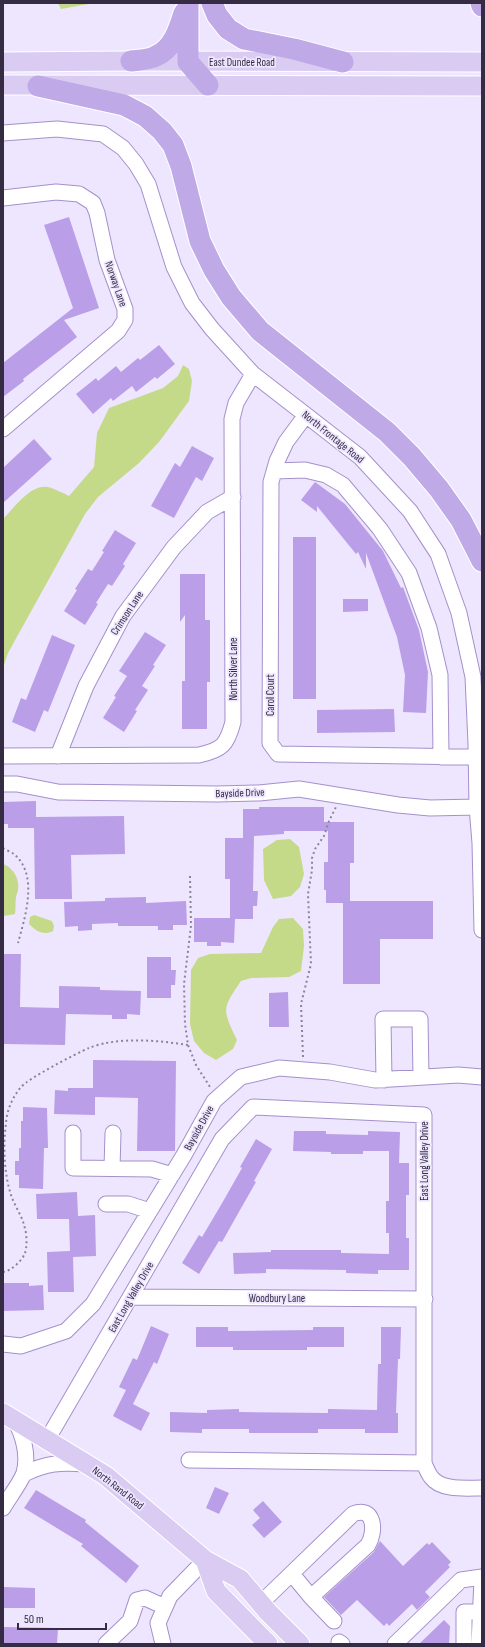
<svg xmlns="http://www.w3.org/2000/svg" width="485" height="1647" font-family="'Sofia Sans Condensed',sans-serif">
<style>
.water{fill:#c4da89}
.building{fill:#ba9ee8}
.lines{fill:none;stroke-linecap:round;stroke-linejoin:round}
.minor-casing{stroke:#a590ca;stroke-width:17}
.major-casing{stroke:#fff;stroke-width:21}
.highway-casing{stroke:#fff;stroke-width:23}
.path{stroke:#8c839b;stroke-width:2;stroke-dasharray:2 3;stroke-linecap:butt}
.minor{stroke:#fff;stroke-width:15}
.major{stroke:#d9cbf1;stroke-width:19}
.highway{stroke:#bfa9e7;stroke-width:21}
.labels{text-anchor:middle;dominant-baseline:central;stroke-width:3.5;stroke-linejoin:round;paint-order:stroke}
.street-label{font-size:11px;fill:#352c44;stroke:#eee6ff}
</style>
<rect width="100%" height="100%" fill="#eee6ff"/>
<path class="water" d="M58,3H94L61,9Z
M183,365L189,369L192,381L189,401L159,442L139,463L98,497L85,514L8,653L3,668V519C14,508 30,484 48,487C55,489 63,493 69,496L94,467L97,433L109,408L163,388L178,376Z
M290,839L299,847L304,874L300,887L291,896L273,899L264,880L263,849L277,840Z
M3,864C12,867 20,878 18,889C18,892 16,895 16,898C15,904 16,908 15,914L4,916Z
M34,915L52,921L54,926L53,931C43,936 36,931 29,924L30,917Z
M293,918L303,929L304,946L301,971L289,977L251,978L241,981C222,1009 222,1009 237,1040L233,1049L216,1060L204,1053L194,1041L190,1024L191,970L198,958L210,954L261,953L273,927L279,919Z"/>
<path class="building" d="M69,217L99,308L64,320L77,337L23,379L24,381L3,397V363L73,308L44,225Z
M159,345L175,364L157,379L155,377L136,392L132,386L113,401L111,398L93,414L76,394L96,378L98,381L116,366L121,372L138,358L140,360Z
M34,439L52,459L3,503V468Z
M192,446L214,458L202,481L196,477L174,518L151,506L175,463L180,467Z
M315,482L345,504L383,551L401,588L403,587L419,630L428,672L426,713L403,712L405,675L397,637L366,553V569L358,552L356,554L317,506V512L301,500Z
M115,530L136,543L123,564L125,566L112,586L108,584L96,603L98,604L85,625L64,611L77,590L75,589L88,569L92,571L104,552L102,551Z
M293,537H316V699H293Z
M180,574H205V620H210V682H207V729H182V681H185V615L180,622Z
M343,599H368V611L343,612Z
M145,632L166,645L153,665L155,666L142,686L148,690L135,710L137,711L124,732L103,718L116,697L114,696L127,676L119,671Z
M52,635L75,645L48,712L44,710L35,732L12,722L21,698L26,700Z
M394,709L395,732L317,733V710Z
M36,801V817L124,816L125,854L71,855L72,899H35L34,828H8V824H3V802Z
M259,807H324V822H354V863H350V901H433V939H380V984H343V903H326V890H324V862H328V831H284V834L254,836L253,891H258L257,906H253V919H235L234,943L221,942V946H207V942H194V918H230V879H225V838H243V809H259Z
M146,897V903L186,901L187,925H173V930H158V926H118V923L92,924V930L78,931V926L65,927L64,902L105,901V898Z
M3,954H21L20,1007L59,1008V986L100,987V990L141,991L140,1015L127,1014V1019H112V1015L66,1014L65,1045L3,1044Z
M147,957H171V970H176L175,985H171V998H147Z
M288,992L289,1027H269V993Z
M93,1060L176,1061L175,1151H137L138,1098L95,1097V1115L54,1114L55,1090L68,1091V1088H93Z
M23,1107L47,1108L48,1148H44L43,1189L19,1188V1175H15V1161H19V1148H21V1121H23Z
M294,1131H326V1134L368,1135V1131L400,1132L399,1163H409V1195H406V1238H409V1270H378V1274L346,1273V1270L266,1269V1273L234,1274L233,1253L271,1252V1250H341V1253L389,1254V1233H386V1201H389V1151H363V1154H331V1152L293,1151Z
M256,1139L272,1149L254,1181L256,1182L240,1210L222,1242L219,1241L199,1274L182,1263L199,1235L202,1237L221,1205L242,1168L240,1167Z
M77,1192L78,1216L95,1215L96,1256L73,1257L74,1292H48L47,1252L70,1251L69,1219H37L36,1194Z
M3,1283H29V1286L43,1285L44,1310L3,1311Z
M151,1326L169,1334L157,1364L154,1362L133,1404L150,1413L141,1431L113,1416L126,1390L119,1387L133,1358L137,1360Z
M196,1327H228V1331L313,1330V1327H344V1347H307V1350H233V1347H196Z
M381,1327H401L400,1359H398L396,1413H398V1433H365V1429H318V1433H249V1429H202V1433L170,1432V1412L207,1413V1410L239,1409V1412L328,1413V1409L377,1410L378,1364H381Z
M215,1487L229,1493L219,1514L206,1508Z
M36,1490L86,1520L85,1522L139,1566L126,1583L81,1546L83,1544L24,1508Z
M263,1501L282,1522L264,1538L252,1525L260,1518L253,1510Z
M380,1541L403,1566L427,1543L429,1545L432,1542L451,1562L448,1565L450,1567L425,1592L430,1597L417,1610L412,1604L389,1626L387,1623L384,1626L357,1600L341,1615L324,1597L374,1552Z
M3,1587L35,1588V1608H3Z
M444,1620L450,1626L449,1644H419Z
M3,1627L58,1628L57,1644H3Z"/>
<g class="lines">
<defs>
<path id="minor" d="M3,133L57,129L103,134L123,148L136,164L148,184L174,267L192,303L212,329L253,374L360,457L410,511L438,554L459,613L473,677L476,744L477,807L480,843L482,930
M3,198L56,192L79,194L93,203L97,213L107,260L125,309V320L118,331L3,429
M306,415L286,442L277,461L271,482L270,743L278,754L476,757
M274,471L305,470L326,475L343,485L380,529L409,573L429,628L440,675L441,757
M3,756L199,755C222,750 227,745 233,722L232,419L236,403L253,374
M58,756L86,686L123,616L174,547L207,512L233,497
M3,784H17L58,792L217,794L259,793L299,789L398,805L430,808L477,807
M384,1080L383,1019H420L421,1077
M73,1133V1168L152,1169L172,1175
M112,1168L113,1133
M106,1204H128L150,1211
M130,1297L425,1299
M3,1344L21,1346L66,1331L93,1304L184,1155L214,1101L241,1077L279,1068L330,1072L375,1080L458,1075L482,1077
M47,1440L222,1139L253,1107L424,1115V1463L189,1460
M424,1463C426,1468 428,1473 431,1477C441,1491 467,1488 482,1488
M24,1474C46,1463 61,1462 85,1464
M3,1508C8,1499 21,1482 24,1473C29,1455 23,1434 14,1419
M292,1574L311,1597L334,1621
M261,1603L353,1514C375,1505 376,1532 368,1545L311,1597
M339,1642L342,1644
M106,1644L130,1621L137,1600L145,1598L165,1607
M163,1644L158,1623L170,1596L205,1560
M395,1644L461,1580L482,1577
M464,1644V1612H480
M479,1644L482,1580"/>
<path id="major" d="M3,62L131,61L482,62
M3,85L482,86
M3,1413L106,1476L205,1560L240,1579L268,1612L300,1644
M205,1560L216,1591L268,1644"/>
<path id="highway" d="M188,3V62L208,85
M212,3L217,15L228,29L244,39L294,49L343,62
M481,3L482,6
M131,61C139,60 149,60 156,56C173,49 179,29 184,13
M38,86L124,105L145,116L162,131L173,145L181,166L200,241L214,270L231,297L260,331L387,432L412,457L439,489L461,520L482,561"/>
</defs>
<use href="#minor" class="minor-casing"/>
<use href="#major" class="major-casing"/>
<use href="#highway" class="highway-casing"/>
<path class="path" d="M3,848C6,850 11,852 14,854C39,875 25,917 18,943
M190,876L191,926L184,984L185,1024L188,1045L196,1065L210,1087
M303,1057L301,1004L311,964L308,894L312,870V858L315,849L324,836L329,821L336,807
M3,1272C11,1271 22,1261 25,1253C27,1248 27,1235 25,1229C23,1217 15,1207 11,1195C4,1173 3,1147 6,1123C7,1110 12,1098 21,1087C29,1078 75,1054 89,1048C94,1046 101,1044 106,1043C133,1038 162,1041 188,1045"/>
<use href="#minor" class="minor"/>
<use href="#major" class="major"/>
<use href="#highway" class="highway"/>
</g>
<g class="labels">
<g class="street-label">
<text x="242" y="62">East Dundee Road</text>
<text transform="translate(116 284) rotate(71)">Norway Lane</text>
<text transform="translate(333 437) rotate(39)">North Frontage Road</text>
<text transform="translate(127 613) rotate(-57)">Crimson Lane</text>
<text transform="translate(233 669) rotate(-90)">North Silver Lane</text>
<text transform="translate(270 695) rotate(-90)">Carol Court</text>
<text transform="translate(240 793) rotate(-2)">Bayside Drive</text>
<text transform="translate(199 1128) rotate(-61)">Bayside Drive</text>
<text transform="translate(424 1161) rotate(-90)">East Long Valley Drive</text>
<text transform="translate(131 1297) rotate(-60)">East Long Valley Drive</text>
<text x="277" y="1298">Woodbury Lane</text>
<text transform="translate(118 1488) rotate(38)">North Rand Road</text>
</g>
</g>
<rect width="485" height="1647" fill="none" stroke="#352c44" stroke-width="8"/>
<path d="M18 1623v6h88v-6" fill="none" stroke="#352c44" stroke-width="2"/>
<text x="24" y="1623" font-size="12" fill="#352c44" stroke="#eee6ff" stroke-width="3" paint-order="stroke">50 m</text>
</svg>
